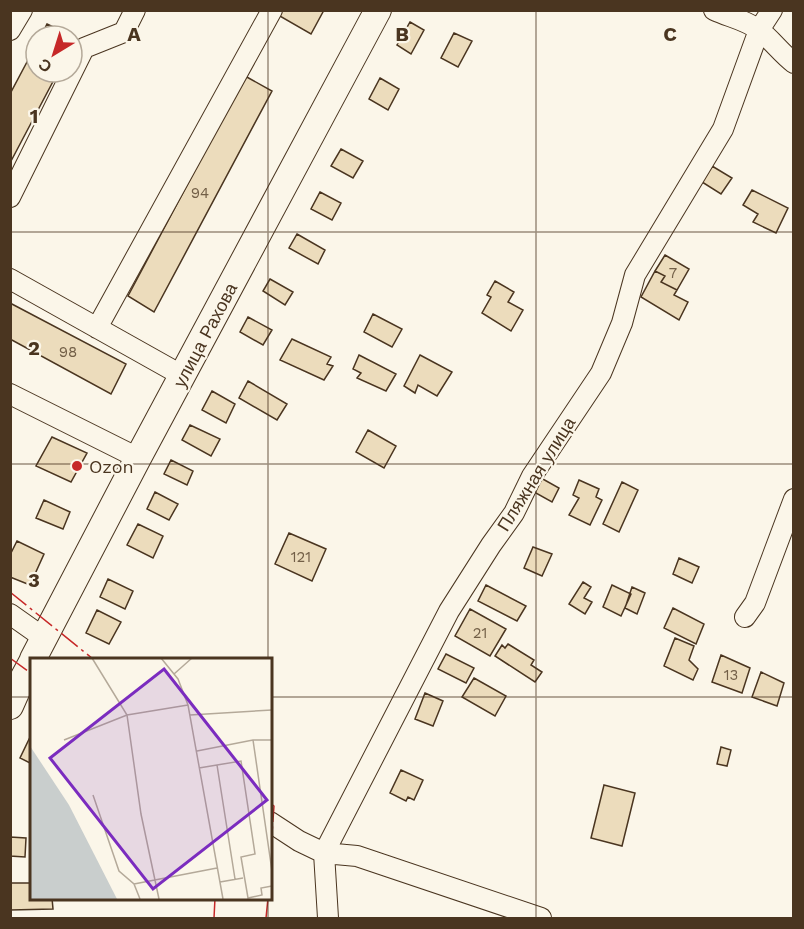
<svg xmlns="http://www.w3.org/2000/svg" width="804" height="929" font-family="'Work Sans',sans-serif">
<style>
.building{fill:#ecdcbc;stroke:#4a3520;stroke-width:1.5}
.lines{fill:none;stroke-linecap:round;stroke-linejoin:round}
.minor-casing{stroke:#4a3520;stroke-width:22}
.major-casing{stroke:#4a3520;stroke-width:28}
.minor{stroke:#fbf6e9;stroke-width:20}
.major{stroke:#fbf6e9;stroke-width:26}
.power{stroke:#c62828;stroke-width:1.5;stroke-dasharray:21 4.5 3 4.5;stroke-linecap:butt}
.grid{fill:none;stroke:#4a3520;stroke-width:1.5;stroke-opacity:0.55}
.poi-dot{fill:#c62828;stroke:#fbf6e9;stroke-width:2}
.labels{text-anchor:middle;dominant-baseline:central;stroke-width:4.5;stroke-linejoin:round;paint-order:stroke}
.number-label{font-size:15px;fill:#725f47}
.street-label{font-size:18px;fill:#4a3520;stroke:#fbf6e9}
.poi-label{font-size:18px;fill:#4a3520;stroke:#fbf6e9;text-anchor:start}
.inset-road{fill:none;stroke:#b4a999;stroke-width:1.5}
.view{fill:#7b2cbf;fill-opacity:0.15;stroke:#7b2cbf;stroke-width:3}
.inset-edge{fill:none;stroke:#4a3520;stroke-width:3}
.grid-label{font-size:20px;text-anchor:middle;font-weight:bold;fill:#4a3520;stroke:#fbf6e9;stroke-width:4.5;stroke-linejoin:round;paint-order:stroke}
</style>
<rect width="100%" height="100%" fill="#fbf6e9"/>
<path class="building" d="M281,10H324L311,34L278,15Z
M410,22L424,30L411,54L397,45Z
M47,24L72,36H41Z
M454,33L472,41L458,67L441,58Z
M36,45V72H58L10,163V94Z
M245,76L272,91L154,312L128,296Z
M380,78L399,89L388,110L369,99Z
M341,149L363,161L353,178L331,166Z
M712,166L732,178L721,194L702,182Z
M752,190L788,208L776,233L753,222L758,214L743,205Z
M320,192L341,203L332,220L311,209Z
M297,234L325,250L318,264L289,248Z
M665,255L689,269L677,290L661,282L665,276L655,271Z
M655,271L665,276L661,282L677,290L674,295L688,302L679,320L641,297Z
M270,279L293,292L285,305L263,291Z
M495,281L514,292L508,302L523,310L511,331L482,313L491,297L487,295Z
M10,303L126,364L111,394L10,339Z
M373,314L402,329L392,347L364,332Z
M248,317L272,330L263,345L240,332Z
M292,339L331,357L327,364L333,366L324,380L280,360Z
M359,355L396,374L386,391L357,378L361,373L353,369Z
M420,355L452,372L437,396L418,385L415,393L404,386Z
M248,381L287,404L277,420L239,398Z
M212,391L235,404L226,423L202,410Z
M190,425L220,439L211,456L182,440Z
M368,430L396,446L384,468L356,452Z
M52,437L87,453L71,482L36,466Z
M171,460L193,471L187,485L164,474Z
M541,478L559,488L552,502L534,492Z
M579,480L599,489L596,497L602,500L590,525L569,515L579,498L573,495Z
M622,482L638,490L619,532L603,524Z
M155,492L178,504L169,520L147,509Z
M44,500L70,512L63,529L36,518Z
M138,524L163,536L153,558L127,545Z
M289,533L326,549L312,581L275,564Z
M17,541L44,554L30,585L10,577V555Z
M533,547L552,554L542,576L524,568Z
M679,558L699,567L692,583L673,574Z
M108,579L133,591L125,609L100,597Z
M583,582L591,587L584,598L592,602L585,614L569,604Z
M486,585L526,606L517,621L478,601Z
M612,585L631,594L621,616L603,607Z
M632,587L645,593L637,614L625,608Z
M673,608L704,624L696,644L664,628Z
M470,609L506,629L490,656L455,636Z
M97,610L121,622L109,644L86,633Z
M675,638L694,646L689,660L698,669L693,680L664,666Z
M508,644L534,660L531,665L542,672L535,682L495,656L502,645L505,648Z
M446,654L474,668L466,683L438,669Z
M721,655L750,668L742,693L712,682Z
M761,672L784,683L777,706L752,697Z
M474,678L506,696L495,716L462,697Z
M425,693L443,701L433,726L415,719Z
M32,733V764L20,758Z
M721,747L731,750L727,766L717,764Z
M401,770L423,780L414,800L408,797L406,801L390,793Z
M604,785L635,793L622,846L591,838Z
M10,837L26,838L25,857L10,856Z
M10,883H32V898H52L53,909L10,910Z"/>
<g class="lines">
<defs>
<path id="minor" d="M714,10C729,17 746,20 759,30C771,39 781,53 794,63
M10,30L22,10
M10,197L84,48L124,32L135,10
M10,279L183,376
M97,328L272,10
M10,394L138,458
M10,614L44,638
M745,617L755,603L794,499
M270,822L299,841L324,853L357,856L541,918
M328,918L324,853L449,611L491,545L514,513L532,476L601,373L622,323L635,275L723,129L759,30L772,10"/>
<path id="major" d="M33,659L138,458L378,10
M10,706L18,688L32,662"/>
</defs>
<use href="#minor" class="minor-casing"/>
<use href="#major" class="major-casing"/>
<use href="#minor" class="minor"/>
<use href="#major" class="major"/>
<path class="power" d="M10,592L93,659
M10,658L32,674
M270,803L274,806L270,861
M214,918L215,898
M266,918L268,898"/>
</g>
<path class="grid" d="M268,10V659M536,10V918M10,232H794M10,464H794M10,697H32M270,697H794M268,898V918"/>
<circle class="poi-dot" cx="77" cy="466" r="6"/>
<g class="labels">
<g class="number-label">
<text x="200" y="193">94</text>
<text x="673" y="273">7</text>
<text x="68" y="352">98</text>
<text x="301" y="557">121</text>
<text x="480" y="633">21</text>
<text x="731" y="675">13</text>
</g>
<g class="street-label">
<text transform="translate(205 335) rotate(-62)">улица Рахова</text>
<text transform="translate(536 474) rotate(-58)">Пляжная улица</text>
</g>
<g class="poi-label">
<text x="89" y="466">Ozon</text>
</g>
</g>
<g transform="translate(30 658)">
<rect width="242" height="242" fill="#fbf6e9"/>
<path d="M0,88L39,147L87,241H0Z" fill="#c9cecd"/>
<path class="inset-road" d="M62,0L97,57L111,156L129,241M131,0L148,21L158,47L193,241M144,16L162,0M160,57L242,52M34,82L97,57L158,47M223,82L242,213M167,93L223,82H242M187,107L205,221M169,110L211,103L225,196L211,199L218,240L232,237L231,230L242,228M63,137L89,213L104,226L110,241M190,224L213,220M104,226L187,210"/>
<path class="view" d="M134,11L237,142L123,231L20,100Z"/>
<rect width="242" height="242" class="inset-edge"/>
</g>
<g class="grid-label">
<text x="134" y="41">A</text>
<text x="402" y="41">B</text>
<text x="670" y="41">C</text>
<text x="34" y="123">1</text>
<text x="34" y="355">2</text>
<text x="34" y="587">3</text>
</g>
<rect width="804" height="929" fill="none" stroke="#4a3520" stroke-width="24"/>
<g transform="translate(54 54) rotate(218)"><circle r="28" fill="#fbf6e9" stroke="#b4a999" stroke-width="1.5"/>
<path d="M0-4.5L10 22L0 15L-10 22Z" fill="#c62828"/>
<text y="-9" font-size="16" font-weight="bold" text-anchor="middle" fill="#4a3520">С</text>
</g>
</svg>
